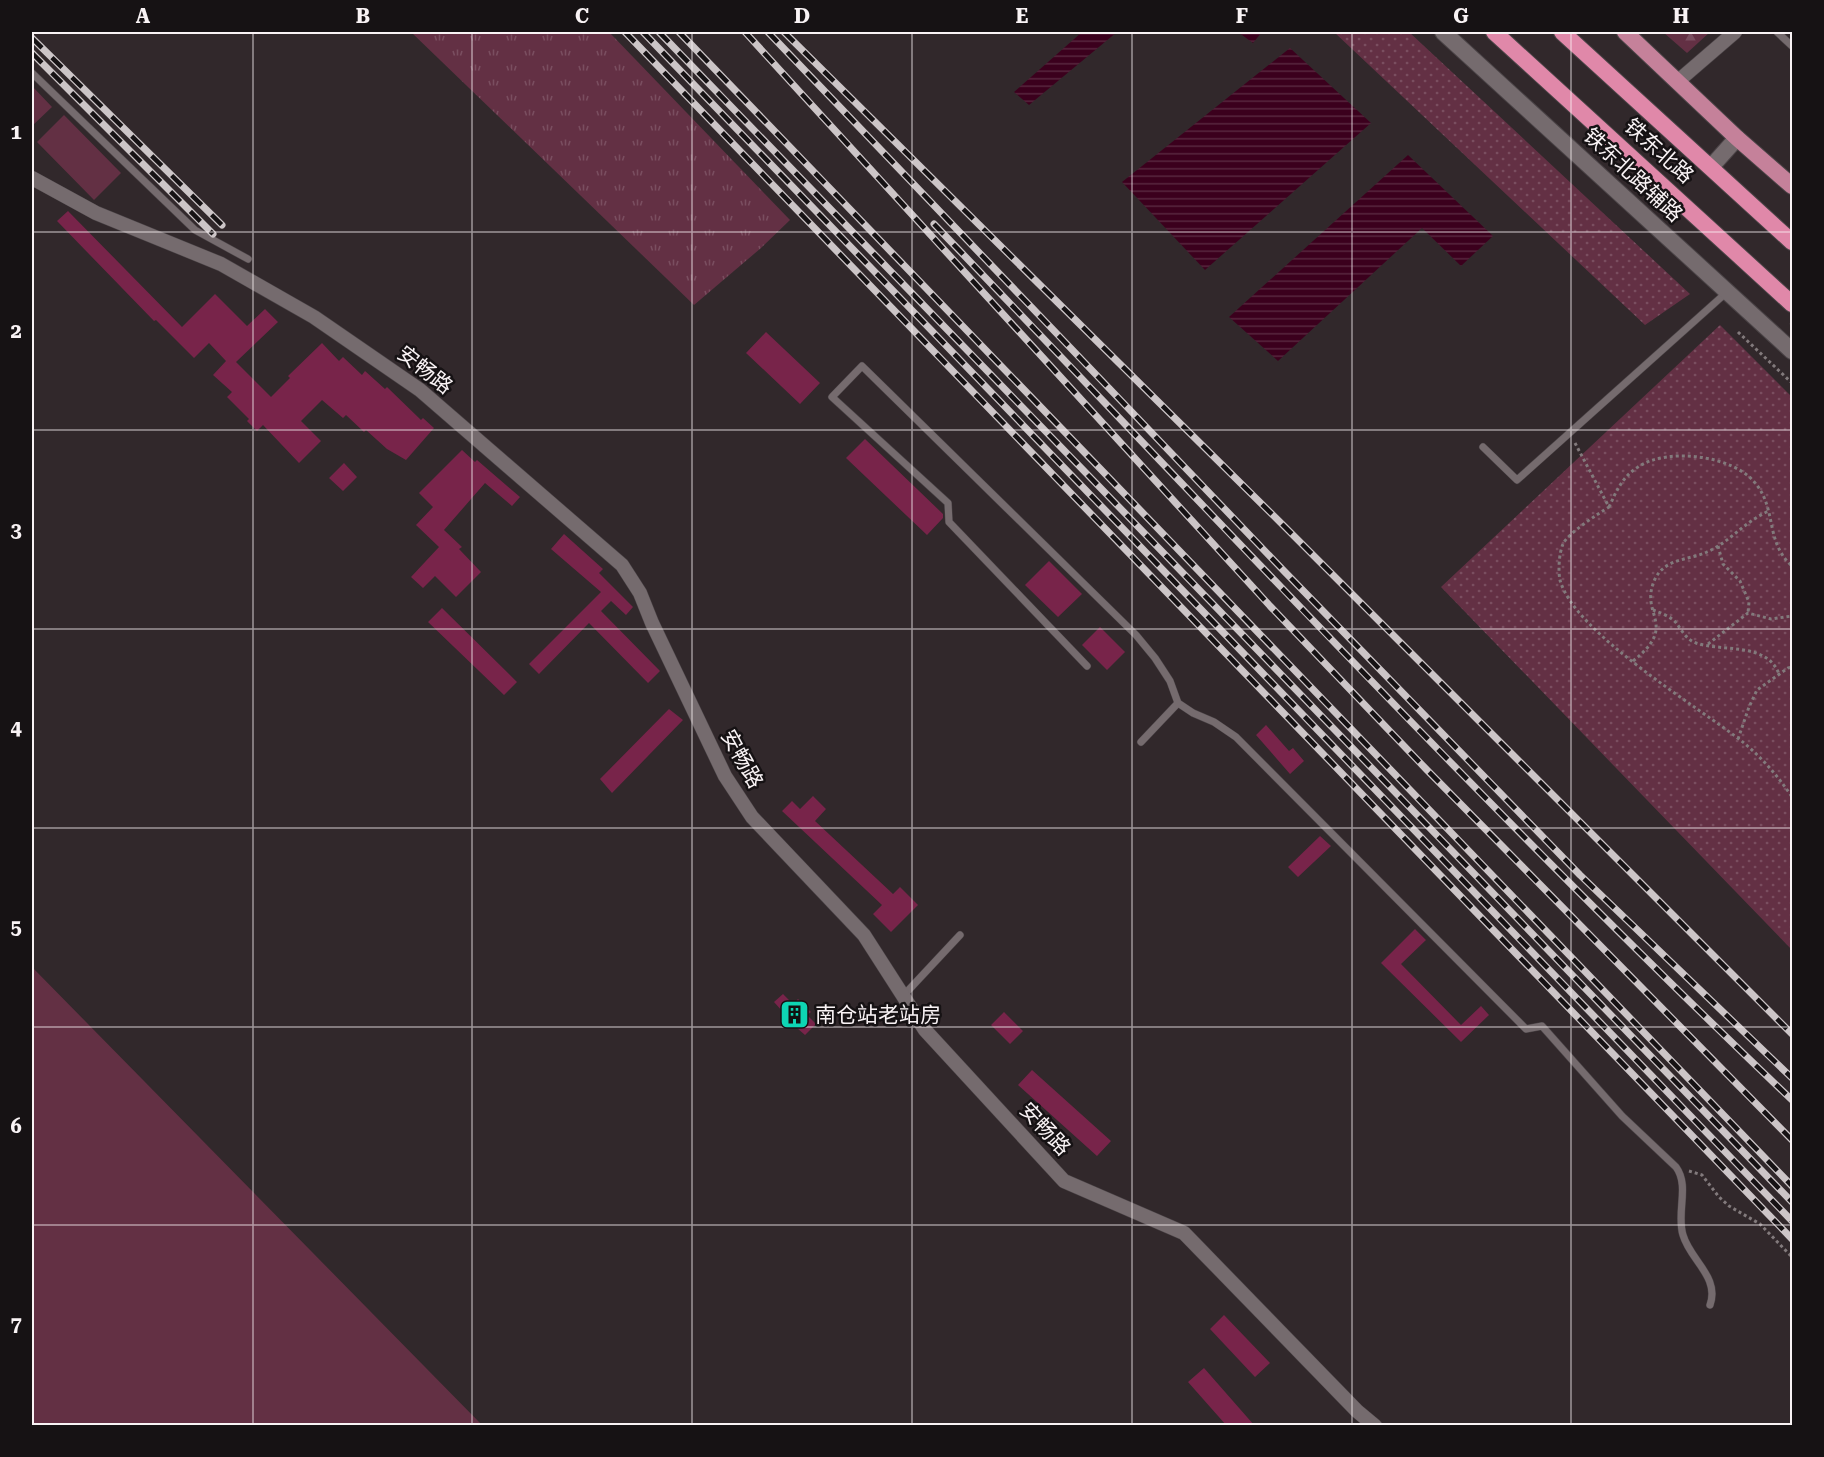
<svg xmlns="http://www.w3.org/2000/svg" width="1824" height="1457" font-family="'Roboto Serif','Noto Sans SC',serif">
<style>
.grass{fill:url(#grass-tufts)}
.forest{fill:url(#forest-firs)}
.park{fill:url(#park-dots)}
.garden{fill:#633044}
.water{fill:url(#water-rules)}
.building{fill:#78244a}
.lines{fill:none;stroke-linecap:round;stroke-linejoin:round}
.service-casing{stroke:#4a4346;stroke-width:8}
.minor-casing{stroke:#4a4346;stroke-width:15}
.tertiary-casing{stroke:#4a4346;stroke-width:18}
.primary-casing{stroke:#4a4346;stroke-width:18}
.trunk-casing{stroke:#4a4346;stroke-width:18}
.path{stroke:#827a7c;stroke-width:3;stroke-dasharray:3 3;stroke-linecap:butt}
.service{stroke:#756b6e;stroke-width:7}
.minor{stroke:#756b6e;stroke-width:14}
.tertiary{stroke:#756b6e;stroke-width:16}
.primary{stroke:#c5819a;stroke-width:16}
.trunk{stroke:#e088a9;stroke-width:16}
.rail-casing{stroke:#ccc5c7;stroke-width:7}
.rail{stroke:#161214;stroke-width:4.5;stroke-dasharray:14;stroke-linecap:butt}
.grid{fill:none;stroke:#f9f3f5;stroke-width:1.5;stroke-opacity:0.55}
.labels{text-anchor:middle;dominant-baseline:central;stroke-width:5;stroke-linejoin:round;paint-order:stroke}
.street-label{font-size:21px;fill:#f9f3f5;stroke:#161214}
.poi-label{font-size:21px;fill:#f9f3f5;stroke:#161214;text-anchor:start}
.neatline{fill:none;stroke:#f9f3f5;stroke-width:2}
.grid-label{font-size:20px;text-anchor:middle;font-weight:bold;fill:#f9f3f5}
</style>
<defs>
<pattern id="grass-tufts" width="24" height="20" patternUnits="userSpaceOnUse" patternTransform="scale(1.5)"><rect width="24" height="20" fill="#633044"/><path d="M3 7l-1-3M5 7V3M7 7l1-3M15 17l-1-3M17 17v-4M19 17l1-3" fill="none" stroke="#7a4e60"/></pattern>
<pattern id="forest-firs" width="22" height="20" patternUnits="userSpaceOnUse" patternTransform="scale(1.5)"><rect width="22" height="20" fill="#633044"/><path d="M5 1l3.5 6h-7zM16 11l3.5 6h-7z" fill="#7a4e60"/></pattern>
<pattern id="park-dots" width="8" height="8" patternUnits="userSpaceOnUse" patternTransform="scale(1.5)"><rect width="8" height="8" fill="#633044"/><path d="M2 2h.1M6 6h.1" fill="none" stroke="#7a4e60" stroke-width="1.8" stroke-linecap="round"/></pattern>
<pattern id="water-rules" width="6" height="5" patternUnits="userSpaceOnUse" patternTransform="scale(1.5)"><rect width="6" height="5" fill="#3b001d"/><path d="M0 2.5h6" fill="none" stroke="#58263e"/></pattern>
</defs>
<rect width="100%" height="100%" fill="#31282b"/>
<path class="grass" d="M411,32H609L790,220L761,248L694,305Z"/>
<path class="forest" d="M1663,32H1710L1687,53Z"/>
<path class="park" d="M1334,32H1409L1690,294L1645,325Z
M1720,325L1792,397V950L1441,587Z"/>
<path class="garden" d="M32,86L52,107L32,126Z
M64,115L121,173L94,200L37,142Z
M32,967L482,1425H32Z"/>
<path class="water" d="M1082,32H1117L1029,105L1014,92Z
M1238,32H1262L1253,43Z
M1290,48L1371,123L1205,270L1122,182Z
M1408,155L1493,236L1461,266L1422,228L1278,361L1229,317Z"/>
<path class="building" d="M68,211L182,327L215,294L247,326L265,309L278,322L236,362L271,397L290,378L288,376L322,343L339,361L343,357L362,375L365,371L385,389L387,387L421,420L423,418L434,428L406,460L387,449L366,430L364,432L346,415L343,418L322,400L301,421L321,441L299,463L263,425L257,431L247,421L249,419L227,397L232,392L213,375L226,361L209,343L194,358L156,320L154,321L57,221Z
M766,332L820,383L800,404L746,353Z
M865,439L943,514V518L927,535L846,458Z
M462,450L475,462L477,460L520,497L512,506L485,483L444,530L462,547L459,549L481,572L456,597L435,576L423,588L411,577L439,547L416,525L433,507L419,493Z
M344,463L357,477L343,491L329,478Z
M564,534L603,569L599,573L633,607L626,615L611,601L601,611L660,671L648,683L589,623L539,674L529,664L601,592L551,549Z
M1049,561L1082,594L1058,617L1025,585Z
M442,608L517,682L504,695L428,622Z
M1100,627L1125,652L1107,670L1082,645Z
M669,709L683,720L612,793L600,779Z
M1266,725L1289,751L1293,748L1304,761L1290,774L1256,735Z
M813,796L826,809L815,821L893,894L900,887L918,905L891,932L873,914L882,905L782,811L792,801L800,809Z
M1320,836L1331,846L1298,877L1288,867Z
M1415,929L1426,940L1401,964L1461,1025L1481,1006L1489,1015L1461,1042L1381,963Z
M783,994L793,1004L798,999L811,1012L807,1015L816,1024L805,1035L781,1014L783,1012L774,1002Z
M1004,1012L1023,1031L1010,1044L991,1025Z
M1032,1070L1111,1141L1097,1156L1018,1085Z
M1224,1315L1270,1363L1255,1377L1210,1329Z
M1204,1368L1254,1425H1226L1188,1382Z"/>
<g class="lines">
<defs>
<path id="service" d="M1777,32L1792,46
M32,73L195,230L248,259
M1483,447L1517,480L1727,292
M1087,666L949,522L948,503L832,397L862,366L1136,635L1155,658L1170,681L1178,703L1193,713L1214,722L1236,737L1526,1029L1542,1026L1622,1116L1676,1167C1690,1186 1676,1213 1683,1235C1690,1260 1720,1277 1710,1305
M1141,742L1178,703
M903,996L960,935"/>
<path id="minor" d="M1677,82L1735,32
M32,178L96,213L221,264L314,317L420,390L622,565L640,593L652,623L725,776L752,817L864,935L925,1030L1064,1181L1184,1233L1357,1411L1375,1426"/>
<path id="tertiary" d="M1443,32L1792,351
M1711,167L1737,138"/>
<path id="primary" d="M1625,32L1737,138L1792,186"/>
<path id="trunk" d="M1494,32L1792,304
M1562,32L1792,242"/>
</defs>
<use href="#service" class="service-casing"/>
<use href="#minor" class="minor-casing"/>
<use href="#tertiary" class="tertiary-casing"/>
<use href="#primary" class="primary-casing"/>
<use href="#trunk" class="trunk-casing"/>
<path class="path" d="M1791,323L1792,325
M1738,332L1792,383
M1575,443L1609,507C1598,514 1568,533 1563,544C1559,553 1558,571 1560,580C1574,633 1699,707 1744,743C1763,759 1778,776 1792,797
M1609,507C1616,492 1622,477 1638,467C1667,447 1734,455 1756,484C1777,510 1765,542 1792,566
M1718,546L1723,564L1740,581L1749,602L1748,613
M1653,610C1661,613 1672,617 1677,624C1682,631 1687,640 1696,643C1723,652 1767,642 1779,674
M1708,644L1748,613L1771,619L1792,616
M1633,661C1680,624 1638,615 1655,579C1665,558 1690,560 1707,552C1730,542 1745,521 1769,511
M1738,739L1749,707L1757,690L1788,668L1792,667
M1689,1171L1702,1175L1719,1197L1729,1206L1760,1224L1792,1257"/>
<use href="#service" class="service"/>
<use href="#minor" class="minor"/>
<use href="#tertiary" class="tertiary"/>
<use href="#primary" class="primary"/>
<use href="#trunk" class="trunk"/>
<defs>
<path id="rail" d="M625,32L1792,1239
M643,32L1792,1221
M659,32L1792,1202
M679,32L1792,1186
M745,32L1270,606L1427,770L1792,1140
M768,32L1284,571L1580,875L1792,1078
M784,32L1285,527L1792,1034
M32,38L222,225
M32,53L213,234
M934,224C1217,519 1496,819 1792,1100"/>
</defs>
<use href="#rail" class="rail-casing"/>
<use href="#rail" class="rail"/>
</g>
<path class="grid" d="M253,32V1426M472,32V1426M692,32V1426M912,32V1426M1132,32V1426M1352,32V1426M1571,32V1426M32,232H1792M32,430H1792M32,629H1792M32,828H1792M32,1027H1792M32,1225H1792"/>
<defs>
<symbol id="building-square" viewBox="-11 -11 22 22"><rect x="-9" y="-9" width="18" height="18" rx="4" fill="#0ed5b4" stroke="#161214"/><path d="M-4-6H4V6H1V3H-1V6H-4ZM-2.5-4.3h1.7v1.8h-1.7ZM.8-4.3h1.7v1.8H.8ZM-2.5-1h1.7V.8h-1.7ZM.8-1h1.7V.8H.8Z" fill="#111"/></symbol>
</defs>
<g fill-rule="evenodd">
<use href="#building-square" x="778" y="998" width="33" height="33"/>
</g>
<g class="labels">
<g class="street-label">
<text transform="translate(1659 151) rotate(42)">铁东北路</text>
<text transform="translate(1633 175) rotate(43)">铁东北路辅路</text>
<text transform="translate(425 370) rotate(38)">安畅路</text>
<text transform="translate(742 759) rotate(61)">安畅路</text>
<text transform="translate(1045 1129) rotate(47)">安畅路</text>
</g>
<g class="poi-label">
<text x="815" y="1015">南仓站老站房</text>
</g>
</g>
<rect width="1824" height="1457" fill="none" stroke="#161214" stroke-width="66"/>
<rect x="33" y="33" width="1758" height="1391" class="neatline"/>
<g class="grid-label">
<text x="143" y="23">A</text>
<text x="363" y="23">B</text>
<text x="582" y="23">C</text>
<text x="802" y="23">D</text>
<text x="1022" y="23">E</text>
<text x="1242" y="23">F</text>
<text x="1461" y="23">G</text>
<text x="1681" y="23">H</text>
<text x="16" y="139">1</text>
<text x="16" y="338">2</text>
<text x="16" y="537">3</text>
<text x="16" y="735">4</text>
<text x="16" y="934">5</text>
<text x="16" y="1133">6</text>
<text x="16" y="1331">7</text>
</g>
</svg>
